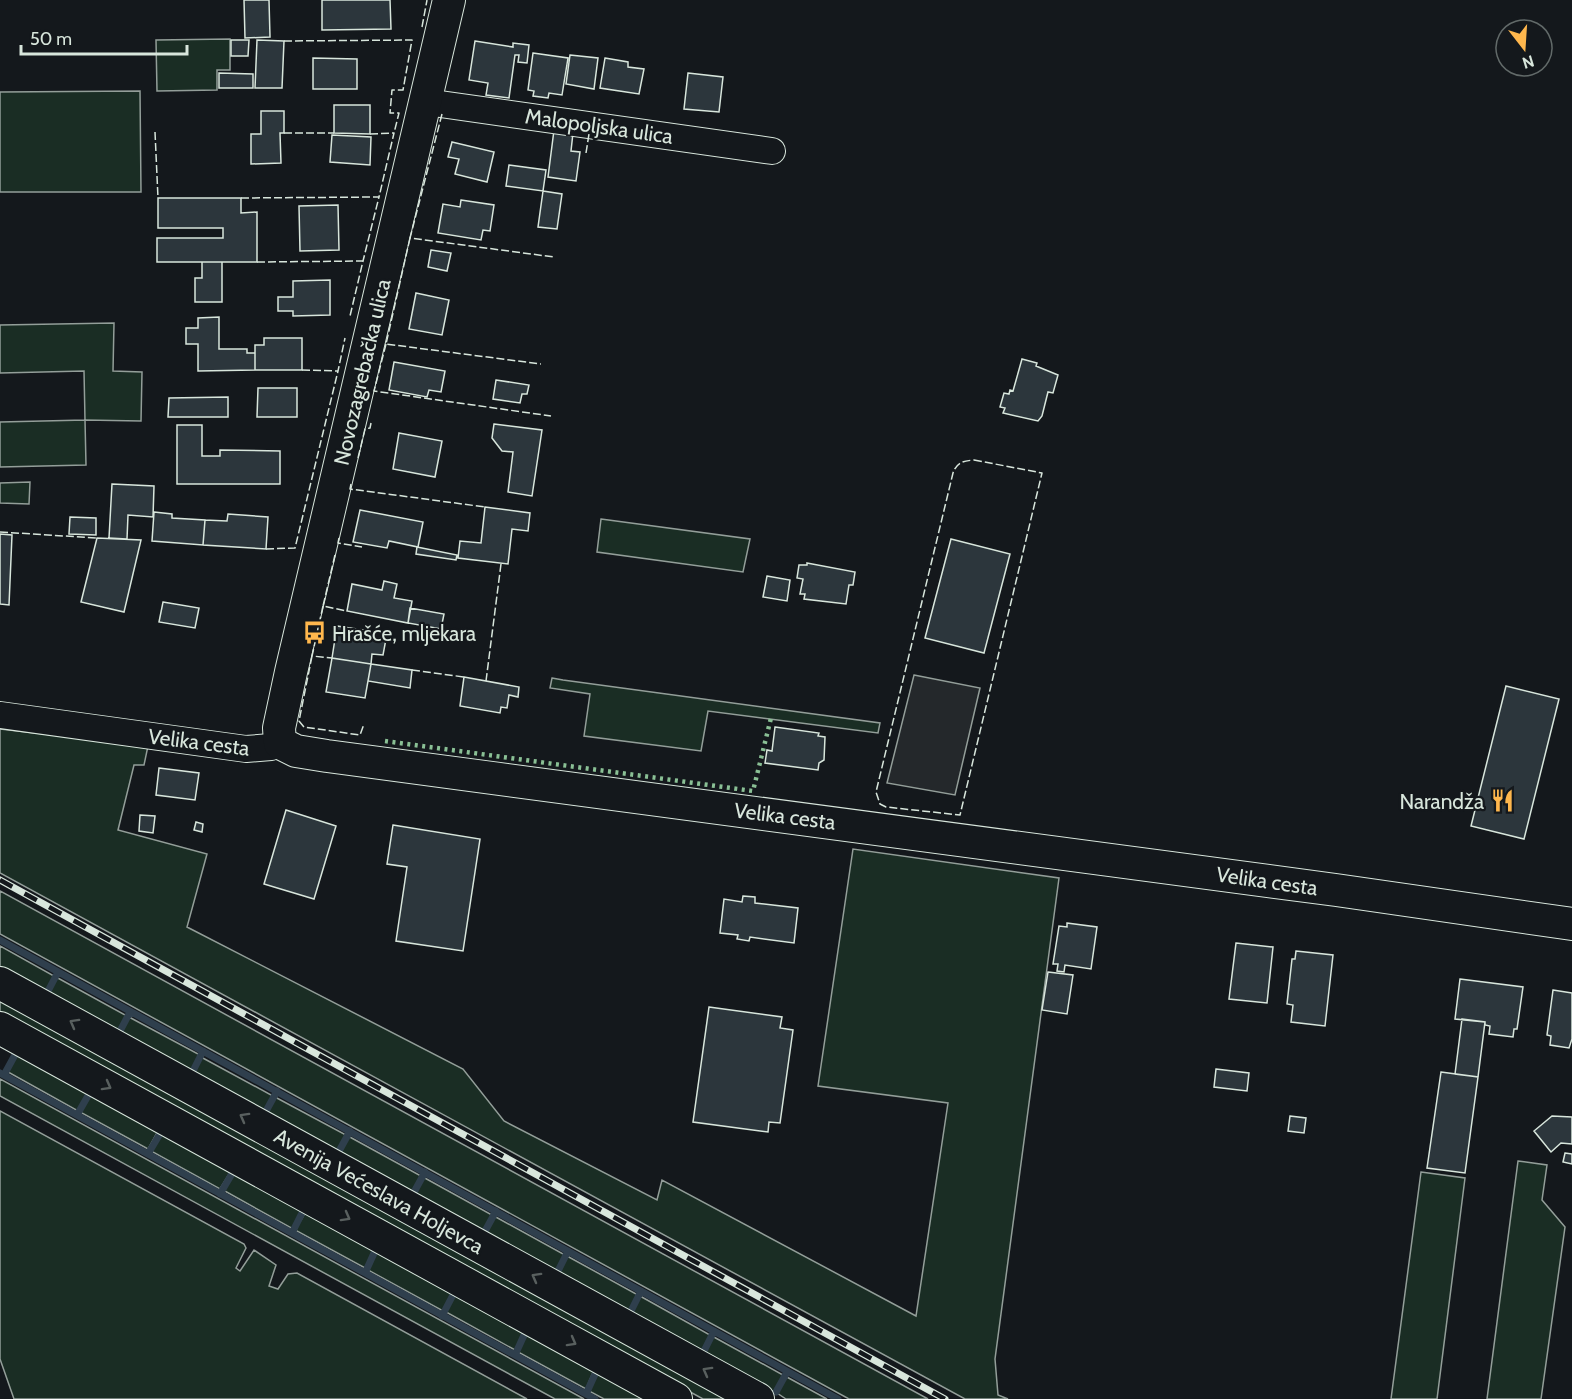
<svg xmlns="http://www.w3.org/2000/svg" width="1572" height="1399" font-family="Cabin,sans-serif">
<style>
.green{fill:#1a2d24;stroke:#939e99;stroke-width:1.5}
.parking{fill:#24282b;stroke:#939e99;stroke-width:1.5}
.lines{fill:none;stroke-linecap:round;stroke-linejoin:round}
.stream{stroke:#2f3f4d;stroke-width:7}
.building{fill:#2c363c;stroke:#d8e6dc;stroke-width:1.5}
.minor-casing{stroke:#d8e6dc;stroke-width:28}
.major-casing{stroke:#d8e6dc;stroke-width:34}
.minor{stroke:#14181c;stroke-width:26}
.major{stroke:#14181c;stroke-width:32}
.rail-casing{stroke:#d8e6dc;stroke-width:7}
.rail{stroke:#14181c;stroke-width:4.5;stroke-dasharray:14;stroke-linecap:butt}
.hedge{stroke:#8ac095;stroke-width:4.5;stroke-dasharray:3 4.5;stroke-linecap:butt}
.fence{stroke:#d8e6dc;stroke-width:1.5;stroke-dasharray:8 3;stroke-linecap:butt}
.oneway{stroke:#59605f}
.labels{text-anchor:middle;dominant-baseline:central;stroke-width:4.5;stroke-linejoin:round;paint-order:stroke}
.street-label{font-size:21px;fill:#d8e6dc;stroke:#14181c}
.poi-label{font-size:21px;fill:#d8e6dc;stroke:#14181c;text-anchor:start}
</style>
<rect width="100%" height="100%" fill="#14181c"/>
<path class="green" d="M230,39V70H217V90L157,91L156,40Z
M140,91L141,192H0V92Z
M114,323L113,371L142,372L141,421L85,420L86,465L0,467V422L85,420L84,371L0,373V325Z
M30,482L29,504L0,503V483Z
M601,519L750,539L743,572L597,552Z
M552,678L563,680L880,723L878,733L708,711L701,751L584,736L590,694L550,688Z
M0,729L148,746L144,765H134L118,830L207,854L187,927L463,1069L504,1121L657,1200L662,1180L916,1316L948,1103L818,1086L853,849L1059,878L995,1359L998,1395L1008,1399H965L0,873Z
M0,891L928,1399H849L0,934Z
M0,946L54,976L45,993L0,968Z
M56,977L127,1016L117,1033L48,993Z
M0,999L730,1399H703L0,1014Z
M129,1017L200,1055L190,1072L121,1033Z
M17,1055L88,1092L78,1111L8,1072Z
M201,1057L273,1096L264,1113L194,1074Z
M0,1079L584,1399H555L0,1096Z
M90,1095L158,1131L148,1149L80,1112Z
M275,1097L346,1135L336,1153L267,1113Z
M0,1111L244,1244L246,1248L236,1268L240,1271L254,1250L276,1265L269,1286L278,1289L288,1274L297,1273L527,1399H14L0,1359Z
M161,1134L231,1171L220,1189L151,1151Z
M348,1136L421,1176L411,1193L340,1153Z
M1518,1161L1547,1165L1542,1200L1565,1227L1541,1399H1487Z
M1421,1172L1465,1178L1437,1399H1391Z
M234,1173L302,1210L293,1229L223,1190Z
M423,1177L492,1215L483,1233L414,1194Z
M305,1213L374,1250L365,1268L295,1230Z
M494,1216L565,1255L555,1273L486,1234Z
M377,1252L452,1292L443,1311L368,1270Z
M567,1256L638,1295L628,1312L559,1273Z
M455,1295L524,1332L515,1350L446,1312Z
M640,1296L710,1335L701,1352L631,1313Z
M527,1334L594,1370L586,1389L518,1352Z
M712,1336L783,1375L774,1392L704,1353Z
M598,1373L647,1399H604L589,1391Z
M785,1376L827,1399H786L777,1393Z"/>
<path class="parking" d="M914,675L980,688L955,795L887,783Z"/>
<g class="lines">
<path class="stream" d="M0,940L838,1399
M47,993L58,972
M119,1033L130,1012
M0,1073L595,1399
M192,1073L203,1051
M4,1075L16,1053
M265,1113L277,1091
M77,1115L89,1094
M338,1153L350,1131
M148,1154L161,1132
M220,1194L233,1172
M413,1194L425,1172
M292,1233L303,1211
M484,1233L496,1211
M365,1273L375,1251
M557,1273L568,1251
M630,1313L641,1291
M442,1316L454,1293
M703,1353L714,1331
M515,1355L525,1333
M776,1392L787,1372
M586,1394L596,1372"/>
</g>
<path class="building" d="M244,0H269L270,37L245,38Z
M322,0H390L391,29L322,30Z
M231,40H249L248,56H231Z
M257,40L284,41L282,88H255Z
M475,41L513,47V43L529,45L527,63L518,62L519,55H515L509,98L486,95L488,83L469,80Z
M533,53L568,58L562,95L549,93L548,98L533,96L534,91L528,90Z
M570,55L598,58L594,89L566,84Z
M313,58L357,59V89H313Z
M605,58L628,62V67L644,69L639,94L600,88Z
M219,73L253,74V88H219Z
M688,73L723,77L719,112L684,109Z
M334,105H370V134L334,133Z
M261,111H284V133H280L281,163L251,164V134H261Z
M554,130L573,133L571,151L580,152L576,181L548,177Z
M332,135L371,137L370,165L330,162Z
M452,142L494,152L487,182L455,174L459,159L448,157Z
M509,165L546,170L543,191L506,186Z
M543,191L562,194L557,229L538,227Z
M158,198H241V213L257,212V262H157V238H223V228H158Z
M461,200L494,205L490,231L483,230L481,240L438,233L443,204L460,207Z
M338,205L339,250L300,251L299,206Z
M431,250L451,253L447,271L428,267Z
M202,262H222V302H195V278H202Z
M330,280V315L293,316V311H278V297H293V281Z
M416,293L449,300L442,335L409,329Z
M219,317V349H247V353H255V370L198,371V344H186V328H198V318Z
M264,338H302V370H255V345H264Z
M1022,359L1037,363L1036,366L1058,375L1053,393L1048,392L1042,416L1038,421L1003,413L1005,408L1000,407L1004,393L1009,394L1010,390L1013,391Z
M394,362L445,371L441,392L429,390L427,397L389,390Z
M496,380L529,385L527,394H522L520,403L493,399Z
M258,388H297V417H257Z
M228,397V417H168L169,398Z
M494,424L542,430L532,496L508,492L513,452L502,451L492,438Z
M177,425H202V456H220V450L280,451V484H177Z
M399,433L442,441L435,477L393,469Z
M112,484L154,486L153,517L128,515L127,539L109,538Z
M485,507L530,513L528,531L512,529L508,564L458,558L460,541L481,543Z
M360,510L423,522L418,547L389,541L387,548L353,542Z
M154,512L172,514V518L205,520L203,545L152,541Z
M228,514L268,517L266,549L203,545L205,520L227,521Z
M70,517L96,518V535L69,534Z
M0,534L12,535L9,605L0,604Z
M97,538L141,540L124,612L81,602Z
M951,539L1010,554L984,653L925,638Z
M417,547L457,555L456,560L416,554Z
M807,563L855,572L853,585H849L846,604L804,599L805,594H800L803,579L797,578L799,565H807Z
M767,576L790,580L787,601L763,597Z
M384,581L397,584L394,598L412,601L408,623L347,611L352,584L382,590Z
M163,602L199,608L195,628L159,622Z
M410,608L444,614L441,629L408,623Z
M337,626L376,632L375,638L386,639L383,655L372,654L371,664L332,658Z
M332,658L371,664L365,698L326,692Z
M371,664L412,670L410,688L368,681Z
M464,677L519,687L518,697L509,695L507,708L501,707L500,713L460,706Z
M1506,686L1559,699L1524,839L1471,826Z
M775,727L819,733L818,736L825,737L824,760L819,763L818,770L765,763L767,750L772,751Z
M159,768L199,773L195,800L156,795Z
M286,810L336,826L314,899L264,884Z
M140,815L155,816L153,833L139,831Z
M196,822L203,824L202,832L194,830Z
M393,825L480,839L463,951L396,941L407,867L387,864Z
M743,896L755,897V903L798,908L794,943L750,937L749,941L737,939L738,935L720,933L724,899L742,902Z
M1067,923L1097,927L1091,969L1065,965L1064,972L1057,971L1058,964H1053L1059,926L1067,927Z
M1236,943L1273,947L1267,1003L1229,999Z
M1296,951L1333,955L1325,1026L1291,1022L1293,1005L1287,1004L1292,959H1295Z
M1048,972L1073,975L1067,1014L1042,1010Z
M1460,979L1523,987L1517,1029H1514L1513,1037L1489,1034L1490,1026L1485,1025V1022L1455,1019Z
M1553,990L1572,993V1039L1569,1048L1550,1045L1551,1036L1547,1035Z
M709,1007L782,1017L780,1028L793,1030L780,1123L769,1122L768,1132L693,1122Z
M1462,1019L1485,1022L1478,1077L1455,1074Z
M1216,1069L1249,1073L1247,1091L1214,1087Z
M1441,1072L1478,1077L1465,1173L1427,1168Z
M1290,1116L1306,1118L1304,1133L1288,1131Z
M1552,1116L1572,1117V1144L1561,1143L1551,1152L1534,1131Z
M1565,1153L1572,1154V1164L1563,1162Z"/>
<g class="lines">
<defs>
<path id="minor" d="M426,102L772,151
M0,715L246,749L271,747L280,743"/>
<path id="major" d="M449,0L291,672L279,728L280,743L296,751L327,756L1336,890L1572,924
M0,983L758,1399
M0,1028L676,1399"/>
</defs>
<use href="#minor" class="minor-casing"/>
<use href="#major" class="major-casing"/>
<use href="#minor" class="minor"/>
<use href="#major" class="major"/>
<defs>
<path id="rail" d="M0,880L945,1399"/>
</defs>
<use href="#rail" class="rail-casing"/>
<use href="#rail" class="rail"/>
<path class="hedge" d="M385,741L753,791L771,718"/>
<path class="fence" d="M422,27L427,0
M284,41L412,40L403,90H392L390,113H399L394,133
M442,114L410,238L554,257
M155,132L158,198
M284,133H334
M370,134L394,133L379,197
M586,153L589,134
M241,198L379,197L363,261
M410,238L386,344L541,364
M257,262L363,261L350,316
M386,344L374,391L551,416
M302,370L338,371L345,338
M358,458L365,429L370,428L371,423
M974,460L1042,473L960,815L886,807L880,804L876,792L953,473C957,462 963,461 974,460Z
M351,484L350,489L485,507
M0,532L97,538
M339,538L338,543L362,547
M266,549L295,548L338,371
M335,555L323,606L347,611
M323,606L312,656L332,658
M312,656L299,721L304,727L360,735L364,724
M412,670L464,677
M486,681L501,564"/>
</g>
<defs><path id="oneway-chevron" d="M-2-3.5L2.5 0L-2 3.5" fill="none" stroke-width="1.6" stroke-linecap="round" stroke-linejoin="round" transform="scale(1.5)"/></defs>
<g class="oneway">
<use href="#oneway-chevron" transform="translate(74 1023) rotate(-151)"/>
<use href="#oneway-chevron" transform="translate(107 1086) rotate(29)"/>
<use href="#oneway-chevron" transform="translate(244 1117) rotate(-151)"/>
<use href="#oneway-chevron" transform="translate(346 1217) rotate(29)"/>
<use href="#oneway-chevron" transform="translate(536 1277) rotate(-151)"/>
<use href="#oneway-chevron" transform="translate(572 1342) rotate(29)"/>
<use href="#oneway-chevron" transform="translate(707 1371) rotate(-151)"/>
</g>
<defs>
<symbol id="bus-bare" viewBox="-9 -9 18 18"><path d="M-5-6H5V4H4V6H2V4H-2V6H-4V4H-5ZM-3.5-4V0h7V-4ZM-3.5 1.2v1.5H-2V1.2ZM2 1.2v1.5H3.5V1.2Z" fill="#ffb74d" stroke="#14181c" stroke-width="2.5" paint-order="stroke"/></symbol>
<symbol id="restaurant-bare" viewBox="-9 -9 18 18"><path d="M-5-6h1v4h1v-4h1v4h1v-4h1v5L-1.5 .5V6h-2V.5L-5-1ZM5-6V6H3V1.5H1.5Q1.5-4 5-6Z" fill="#ffb74d" stroke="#14181c" stroke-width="2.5" paint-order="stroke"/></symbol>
</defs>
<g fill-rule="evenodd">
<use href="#bus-bare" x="298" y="616" width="33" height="33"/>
<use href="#restaurant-bare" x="1486" y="784" width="33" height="33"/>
</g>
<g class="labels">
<g class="street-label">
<text transform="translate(599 126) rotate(8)">Malopoljska ulica</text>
<text transform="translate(362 372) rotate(-77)">Novozagrebačka ulica</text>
<text transform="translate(199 742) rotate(7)">Velika cesta</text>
<text transform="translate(785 816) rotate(7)">Velika cesta</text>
<text transform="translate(1267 881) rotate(8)">Velika cesta</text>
<text transform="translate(379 1191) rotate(29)">Avenija Većeslava Holjevca</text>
</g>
<g class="poi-label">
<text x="332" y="633">Hrašće, mljekara</text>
<text x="1484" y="801" text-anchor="end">Narandža</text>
</g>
</g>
<g transform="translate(1524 48) rotate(163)"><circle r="28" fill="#14181c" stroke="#626a69" stroke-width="1.5"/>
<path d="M0-4.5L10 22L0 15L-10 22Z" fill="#ffb74d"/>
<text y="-9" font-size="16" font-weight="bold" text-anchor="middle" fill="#d8e6dc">N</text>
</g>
<path d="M21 45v9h166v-9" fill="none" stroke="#d8e6dc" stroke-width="3"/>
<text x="30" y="45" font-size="18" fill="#d8e6dc" stroke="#14181c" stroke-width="4.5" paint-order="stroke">50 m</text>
</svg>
